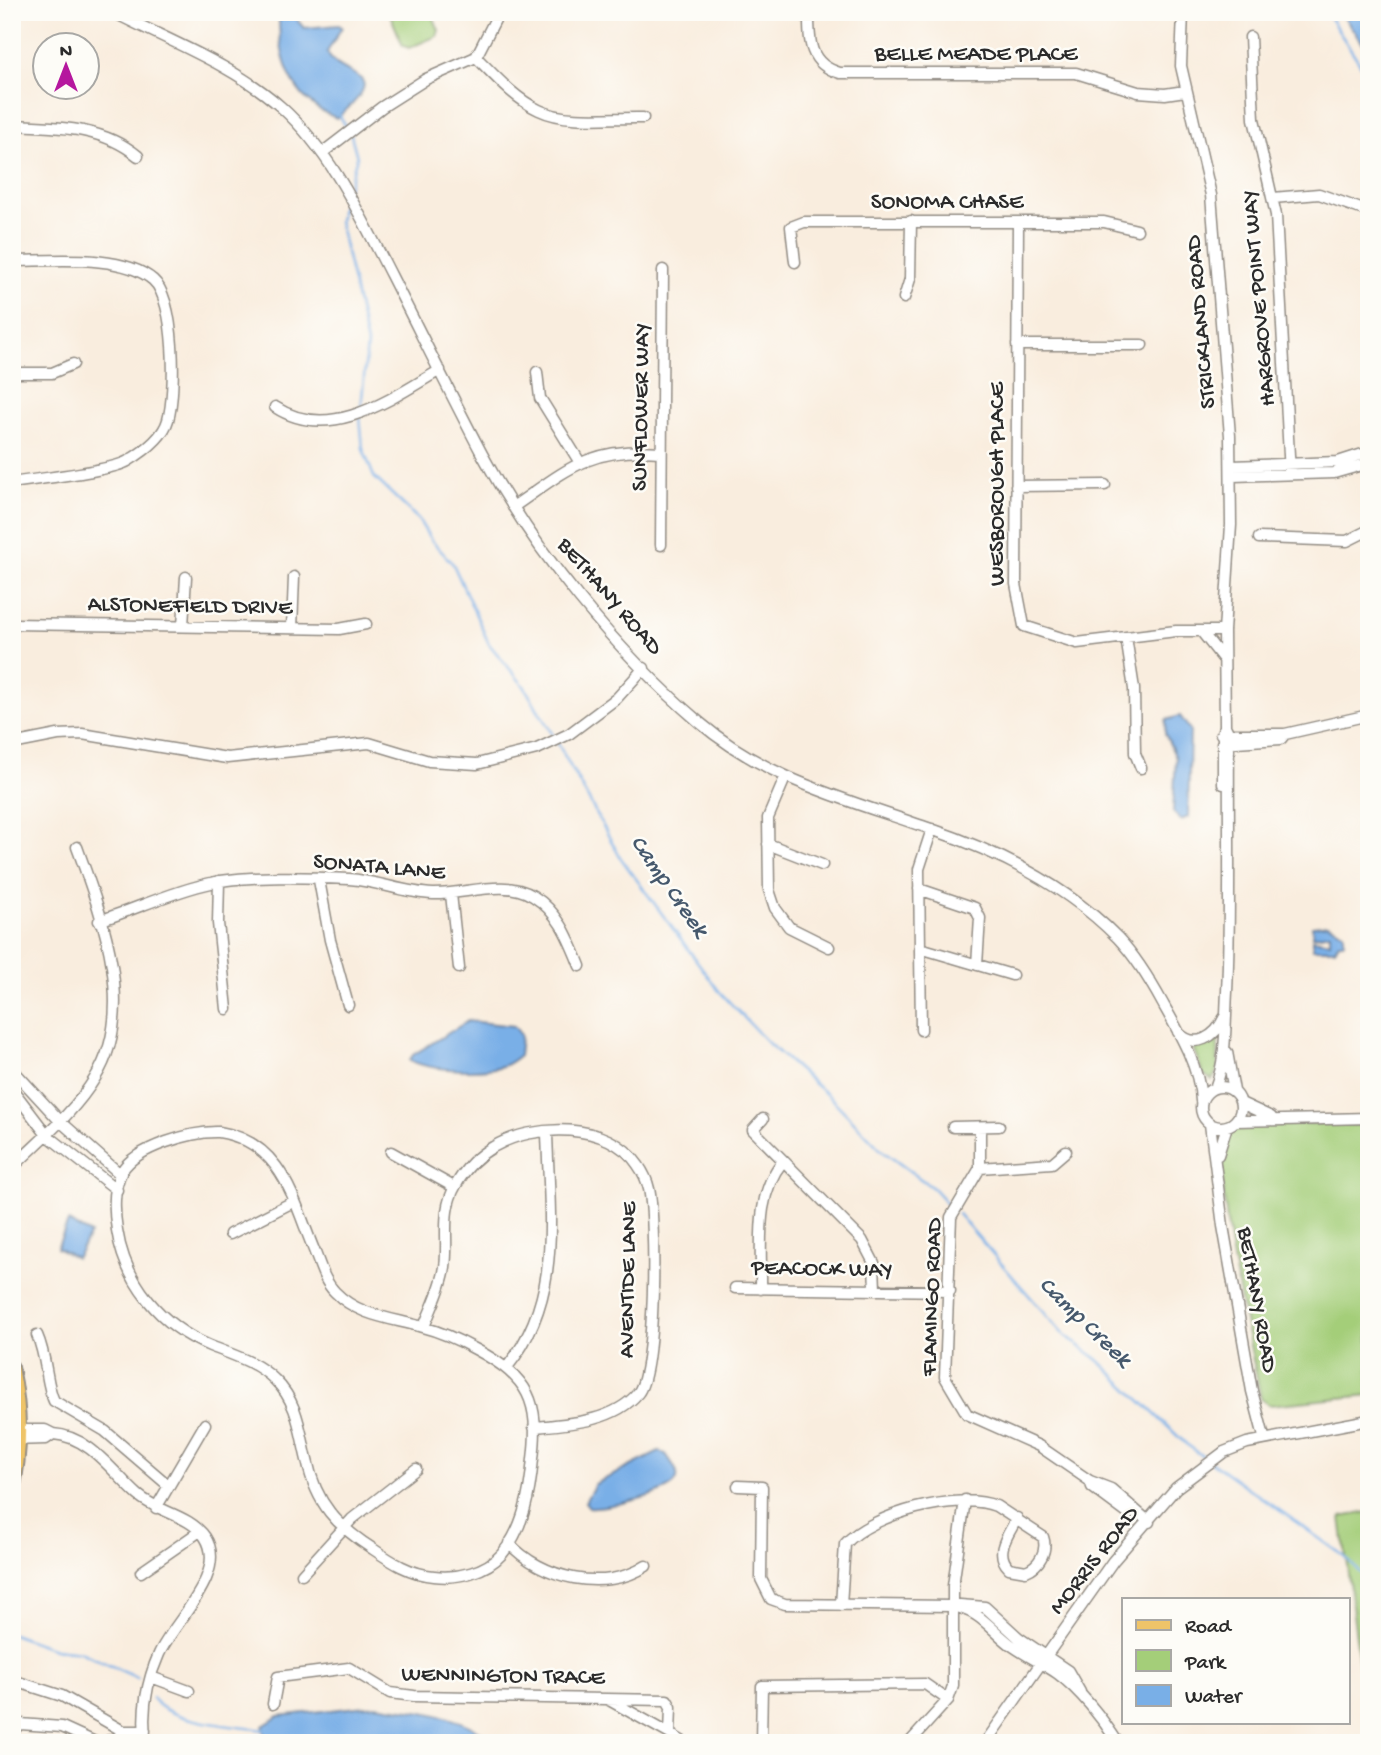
<svg xmlns="http://www.w3.org/2000/svg" width="1381" height="1755" font-family="'Gochi Hand',sans-serif">
<style>
.green{fill:#a4ce79;stroke:#687c52;stroke-width:2}
.water{fill:#79afe7;stroke:#526d89;stroke-width:2}
.lines{fill:none;stroke-linecap:round;stroke-linejoin:round}
.stream{stroke:#79afe7;stroke-width:2.5}
.minor-casing{stroke:#928c84;stroke-width:13}
.major-casing{stroke:#928c84;stroke-width:16}
.minor{stroke:#fff;stroke-width:10}
.major{stroke:#efc469;stroke-width:12}
.labels{text-anchor:middle;dominant-baseline:central;stroke-width:5;stroke-linejoin:round;paint-order:stroke}
.street-label{font-size:23px;fill:#2b2b2b;stroke:#fdfcf7}
.water-label{font-size:24px;font-style:italic;fill:#46596d;stroke:#fdfcf7}
</style>
<rect width="100%" height="100%" fill="#fdfcf7"/>
<filter id="ink" filterUnits="userSpaceOnUse"><feTurbulence type="fractalNoise" baseFrequency=".0143" numOctaves="2"/><feDisplacementMap in="SourceGraphic" scale="14" xChannelSelector="R" yChannelSelector="G"/><feConvolveMatrix kernelMatrix="1 2 1 2 8 2 1 2 1" color-interpolation-filters="sRGB"/></filter>
<filter id="wash" filterUnits="userSpaceOnUse"><feTurbulence type="fractalNoise" baseFrequency=".00686" numOctaves="4" result="noise"/><feDisplacementMap in="SourceGraphic" scale="28" xChannelSelector="R" yChannelSelector="G"/><feGaussianBlur stdDeviation="1.57" result="paint"/><feColorMatrix in="noise" values="0 0 0 0 0 0 0 0 0 0 0 0 0 0 0 0 0 1.4 0 .05"/><feComposite in="paint" operator="in"/></filter>
<g filter="url(#wash)">
<rect width="100%" height="100%" fill="#f9edde"/>
<path class="green" d="M389,12H431L439,30L437,36L409,48L403,46Z
M1218,1037V1070L1212,1080L1203,1074L1192,1045H1202Z
M1249,1122L1369,1125V1395L1269,1405L1261,1399C1252,1350 1208,1171 1227,1135C1231,1126 1241,1125 1249,1122Z
M1369,1512V1703L1363,1694L1341,1517Z"/>
<path class="water" d="M279,12H290L304,28L339,25L342,27L327,52C339,81 397,68 337,118C290,101 278,58 279,12Z
M1340,12H1369V51Z
M1180,716L1190,730L1188,817L1181,820L1173,812L1176,758L1165,733L1166,720Z
M1328,924L1344,932V942H1339L1335,949H1313V939L1330,942V933L1313,936L1312,926Z
M468,1021L514,1026L521,1035L519,1056C515,1059 510,1063 505,1065C485,1073 429,1071 410,1060L413,1055Z
M68,1222L90,1234L76,1258L57,1248Z
M659,1452L666,1454C670,1461 679,1470 677,1479C674,1494 604,1509 589,1507L585,1502L595,1484Z
M375,1705C424,1712 458,1713 498,1743L265,1741L263,1726L279,1716Z"/>
<g class="lines">
<path class="stream" d="M295,12L296,23
M1326,12L1369,77
M339,114L347,129
M348,188L357,157L351,135
M345,194L339,221L367,344L361,410
M360,417L363,449L374,477L418,519L431,540L453,564L489,644L524,686L554,737
M557,742L620,857L719,991L769,1044L833,1100L881,1150L933,1188L953,1210
M958,1214L1061,1332L1097,1359L1186,1444L1344,1556L1369,1582
M12,1634L54,1649L80,1652L138,1678
M152,1698C170,1723 235,1726 264,1730"/>
</g>
</g>
<g filter="url(#ink)">
<g class="lines">
<defs>
<path id="minor" d="M113,12C169,41 234,65 281,107C332,153 360,215 391,275C421,334 451,395 482,454C534,551 616,651 699,722C767,780 849,800 931,829C999,852 1067,886 1118,938C1135,956 1151,982 1163,1004C1179,1032 1200,1068 1201,1101
M809,12C809,40 808,64 840,73H1076L1138,92L1165,94L1185,91
M1183,12L1181,66L1211,195L1230,436L1231,525L1224,631L1225,726L1229,734C1228,820 1231,906 1227,992C1225,1024 1227,1058 1215,1088
M1250,37L1254,119L1276,215L1290,474
M476,57C495,76 514,98 539,110C568,124 612,117 643,118
M12,125C57,127 102,126 138,156
M322,153L382,107L426,79L476,57L499,12
M1273,198L1319,194L1369,212
M1018,222L1016,584L1024,626L1077,643L1176,631H1224
M12,261C51,261 122,253 153,280C176,300 176,392 168,420C163,438 143,452 128,461C112,471 35,479 12,483
M795,262L791,227L804,222H1104L1137,230
M904,298L910,279L911,221
M1017,345H1142
M537,372L540,398L579,461
M12,373H52L73,364
M275,407C330,443 391,399 440,370
M1232,466L1338,462L1369,452
M1233,476L1334,473L1369,463
M1016,486L1105,485
M513,507C568,469 589,447 660,452
M1259,538L1347,541L1369,530
M661,545L663,270
M12,624L339,629L366,624
M183,626L186,577
M292,628L294,577
M1201,631L1224,660
M1126,637L1134,689L1135,753L1141,768
M1221,734H1285L1369,715
M1222,743L1281,739L1285,734
M12,744L58,735L82,734L227,758L369,743L429,761L477,764L537,749L569,734L617,698L644,668
M785,778L768,818L769,890L775,908L789,927L829,947
M1223,784V730
M768,844L822,865
M319,880L330,940L348,1005
M219,881L218,923L227,1009
M919,889L975,908L980,918L977,965
M451,894L459,968
M99,921C136,909 173,891 211,883C244,875 314,877 349,879C378,881 404,893 433,894C464,895 505,878 533,896C559,912 569,939 580,966
M920,948L1012,975
M921,1030L919,869L932,829
M1178,1032C1195,1051 1216,1036 1224,1018
M1227,1052L1234,1091
M12,1069L60,1121L120,1174
M1201 1107a20 20 0 1 1 40 0a20 20 0 1 1-40 0Z
M12,1089L47,1135L117,1190
M1241,1103L1271,1117
M763,1119L753,1130L862,1240L874,1263L875,1290
M1236,1121L1369,1118
M1210,1124L1223,1226L1252,1391L1264,1437
M953,1127L999,1126
M980,1127V1168L951,1217L945,1377L967,1414L1039,1446L1090,1481L1111,1489L1149,1522
M219,1132C282,1142 293,1199 314,1250C320,1265 324,1281 335,1292C358,1316 391,1318 422,1327C442,1332 459,1340 477,1350C529,1378 540,1401 533,1459C530,1492 524,1528 502,1554C486,1572 457,1579 434,1576C410,1574 392,1562 373,1549C337,1526 316,1504 307,1460C300,1432 298,1402 275,1380C257,1362 233,1355 210,1346C161,1326 125,1283 117,1230C114,1212 113,1187 122,1171C136,1147 193,1131 219,1132Z
M391,1152L454,1187
M1218,1155L1227,1126
M12,1168C40,1140 74,1113 95,1078C138,1010 102,916 77,847
M980,1168L1052,1163L1066,1151
M230,1234L293,1202
M735,1288L950,1291
M761,1289C762,1245 754,1196 783,1161
M424,1327C431,1308 442,1288 445,1267C449,1238 440,1212 456,1185C465,1169 477,1156 493,1147C533,1123 609,1121 638,1165C643,1172 647,1180 649,1189C656,1220 656,1371 638,1393C614,1422 568,1424 534,1427
M37,1335C47,1357 46,1385 54,1401L105,1431L168,1485
M508,1366C563,1297 549,1215 547,1132
M12,1430H45L53,1434L46,1439L12,1440
M53,1434C90,1436 113,1473 138,1495C157,1512 190,1515 205,1537C229,1573 174,1621 159,1654C147,1681 141,1713 146,1743
M1090,1481L1092,1487L1127,1513L1135,1512
M738,1486L762,1487L761,1579L771,1599L785,1604L952,1606C981,1611 989,1628 1010,1644C1025,1655 1042,1663 1057,1673C1080,1690 1103,1719 1118,1743
M156,1508L205,1424
M509,1543C541,1579 605,1593 646,1566
M141,1572L200,1531
M302,1574L352,1519L416,1469
M841,1605L845,1544C872,1514 957,1491 996,1506L1043,1537C1048,1551 1039,1566 1026,1571L1009,1568C993,1552 1009,1534 1017,1518
M960,1605L985,1607L1019,1638L1068,1671L1080,1692
M151,1677L189,1691
M12,1680L62,1696L123,1731L117,1738L101,1743
M609,1700L670,1734
M273,1704L278,1677L349,1668L390,1693L414,1696L667,1700L671,1707L670,1734L685,1743
M12,1731L20,1724L62,1727L97,1743
M123,1731H145
M761,1743L762,1686L925,1684L948,1700
M909,1743L948,1700L953,1686V1586L965,1500
M985,1743L1113,1561L1176,1488L1224,1452L1247,1443L1369,1420"/>
<path id="major" d="M12,1367C21,1411 22,1450 12,1495"/>
</defs>
<use href="#minor" class="minor-casing"/>
<use href="#major" class="major-casing"/>
<use href="#minor" class="minor"/>
<use href="#major" class="major"/>
</g>
</g>
<g class="labels">
<g class="street-label">
<text x="976" y="55">BELLE MEADE PLACE</text>
<text x="947" y="203">SONOMA CHASE</text>
<text transform="translate(1260 298) rotate(-95)">HARGROVE POINT WAY</text>
<text transform="translate(1202 322) rotate(-95)">STRICKLAND ROAD</text>
<text transform="translate(642 407) rotate(-89)">SUNFLOWER WAY</text>
<text transform="translate(998 484) rotate(-90)">WESBOROUGH PLACE</text>
<text transform="translate(609 597) rotate(49)">BETHANY ROAD</text>
<text transform="translate(190 607) rotate(1)">ALSTONEFIELD DRIVE</text>
<text transform="translate(379 868) rotate(5)">SONATA LANE</text>
<text transform="translate(822 1270) rotate(1)">PEACOCK WAY</text>
<text transform="translate(629 1280) rotate(-89)">AVENTIDE LANE</text>
<text transform="translate(933 1297) rotate(-88)">FLAMINGO ROAD</text>
<text transform="translate(1256 1300) rotate(80)">BETHANY ROAD</text>
<text transform="translate(1095 1561) rotate(-52)">MORRIS ROAD</text>
<text transform="translate(503 1677) rotate(1)">WENNINGTON TRACE</text>
</g>
<g class="water-label">
<text transform="translate(668 887) rotate(55)">Camp Creek</text>
<text transform="translate(1084 1323) rotate(44)">Camp Creek</text>
</g>
</g>
<rect width="1381" height="1755" fill="none" stroke="#fdfcf7" stroke-width="42"/>
<rect x="1122" y="1598" width="228" height="126" fill="#fdfcf7" stroke="#a9a8a5" stroke-width="2"/>
<rect x="1136" y="1620" width="35" height="10" fill="#efc469" stroke="#a9a8a5" stroke-width="2"/>
<text x="1185" y="1632" font-size="21" fill="#2b2b2b">Road</text>
<rect x="1136" y="1650" width="35" height="21" fill="#a4ce79" stroke="#a9a8a5" stroke-width="2"/>
<text x="1185" y="1668" font-size="21" fill="#2b2b2b">Park</text>
<rect x="1136" y="1685" width="35" height="21" fill="#79afe7" stroke="#a9a8a5" stroke-width="2"/>
<text x="1185" y="1702" font-size="21" fill="#2b2b2b">Water</text>
<g transform="translate(66 66)"><circle r="33" fill="#fdfcf7" stroke="#a9a8a5" stroke-width="2"/>
<path d="M0-5L12 26L0 18L-12 26Z" fill="#b5179e"/>
<text y="-10" font-size="19" font-weight="bold" text-anchor="middle" fill="#2b2b2b">N</text>
</g>
</svg>
